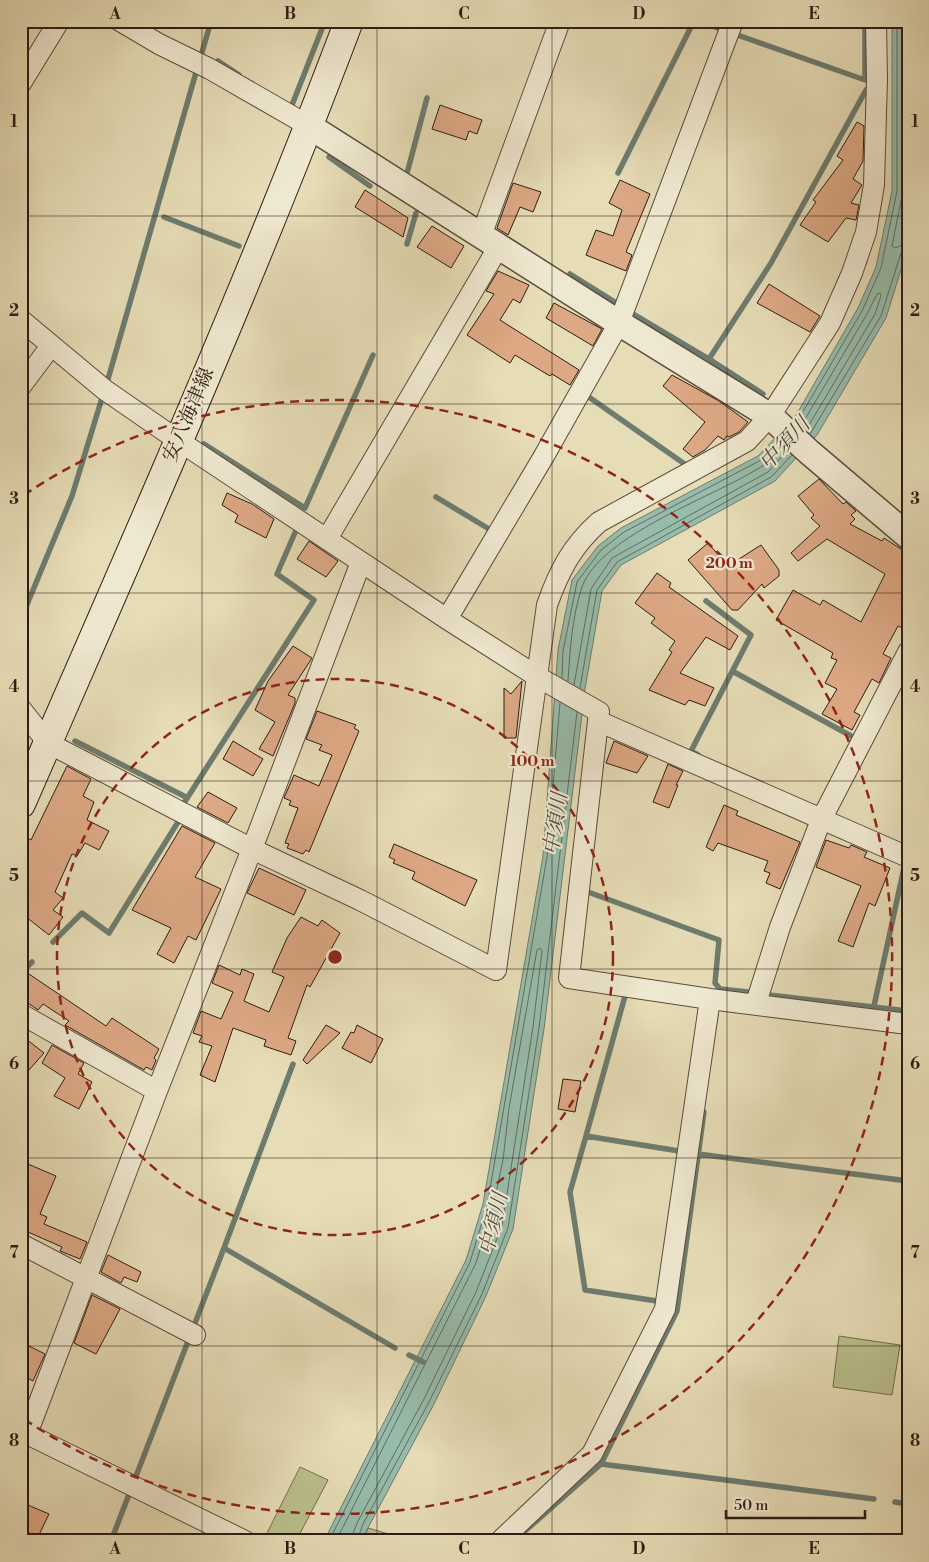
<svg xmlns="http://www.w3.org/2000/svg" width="929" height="1562" font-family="'Libre Bodoni','Noto Serif JP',serif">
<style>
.green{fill:#b9bf8b;stroke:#736d50}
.water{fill:#97bcab;stroke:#6d7c6f}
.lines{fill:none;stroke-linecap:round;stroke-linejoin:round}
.shore{stroke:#626c60;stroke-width:1}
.stream{stroke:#6d7c6f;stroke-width:5.5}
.building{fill:#dda985;stroke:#2d1b14}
.minor-casing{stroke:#5b4b3c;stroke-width:22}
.tertiary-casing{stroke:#5b4b3c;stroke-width:28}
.secondary-casing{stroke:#2d1b14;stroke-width:30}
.minor{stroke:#efe8d0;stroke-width:20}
.tertiary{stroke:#efe8d0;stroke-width:25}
.secondary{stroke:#efe8d0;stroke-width:28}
.grid{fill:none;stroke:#2d1b14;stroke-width:1;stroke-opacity:0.55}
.ring{fill:none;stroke:#8f2418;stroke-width:2.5;stroke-dasharray:9 6}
.labels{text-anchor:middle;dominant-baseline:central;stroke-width:4.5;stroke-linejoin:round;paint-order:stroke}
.street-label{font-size:20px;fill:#2d1b14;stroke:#efe8d0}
.water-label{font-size:21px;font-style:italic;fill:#4d4b41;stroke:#efe8d0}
.centre{fill:#8f2418;stroke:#efe8d0;stroke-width:2.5}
.ring-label{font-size:15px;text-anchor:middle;font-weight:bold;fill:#8f2418;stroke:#efe8d0;stroke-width:4.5;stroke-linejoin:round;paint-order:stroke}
.neatline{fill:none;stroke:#2d1b14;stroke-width:2}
.grid-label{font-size:16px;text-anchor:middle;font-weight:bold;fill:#2d1b14}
</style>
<rect width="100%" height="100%" fill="#e6dcb6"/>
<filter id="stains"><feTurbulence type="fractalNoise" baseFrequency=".004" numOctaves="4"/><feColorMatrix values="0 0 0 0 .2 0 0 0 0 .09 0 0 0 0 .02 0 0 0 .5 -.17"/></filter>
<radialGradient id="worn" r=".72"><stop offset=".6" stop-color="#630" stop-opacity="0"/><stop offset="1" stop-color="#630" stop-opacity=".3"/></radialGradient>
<path class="green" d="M839,1336L900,1345L892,1395L833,1387Z
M300,1467L328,1480L296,1541H263Z
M368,1528L413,1541H363Z"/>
<path class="water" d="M892,21H908V247L886,318L817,435L775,481L621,565L602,591L585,689L544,1029L513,1229L486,1296L434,1404L361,1541H324L466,1260L483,1204L543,856L558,650L572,580L598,546L621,528L758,456L795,417L858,308L876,267L892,191Z"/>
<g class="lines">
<path class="shore" d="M903,21V191L892,246L895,248L908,243
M797,422L862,311L881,268L897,191V21
M801,426L867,314L877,294L880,293L881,296L875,314L806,430
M810,434L881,316L901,253L908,249
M562,678L563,651L577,582L601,550L624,532L761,460L778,442
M568,681C570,650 572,617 582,587C601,534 717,496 764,465C771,461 777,452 782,446
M574,685L591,589L612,558L768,472L787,451
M580,688L597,590L617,562L771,477L792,455
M329,1541L470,1262L487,1206L547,857L560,703
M336,1541L476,1263L493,1207L503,1160L509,1108L537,950L540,948L542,951L533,1027L502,1226L476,1292L424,1399L358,1521L350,1541
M357,1541L363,1524L429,1402L482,1294L508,1228L539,1028L577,712"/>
<path class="stream" d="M698,21L865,80V21
M201,56L211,21
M218,61L239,75
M287,106L292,105L325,21
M329,157L370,186
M618,173L694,21
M406,177L427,98
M164,217L239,246
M407,244L416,213
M570,274L618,304
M630,312L709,359
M106,386L197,69
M588,392L586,395L686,465
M763,394L709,359L771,263L866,90
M204,444L305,508L373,355
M436,497L489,529
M21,619L72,496L102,398
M734,672L853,737
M906,691H908
M75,741L186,797
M698,755L691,751L751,635L706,601
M184,803L314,600L277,574L297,528
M588,892L719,940L715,983L720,989L748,992
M53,942L82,913L109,933L178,822
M21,973L32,962
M769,995L908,1011
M625,996L586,1136L679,1151
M874,1006L905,863
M586,1136L570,1192L585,1290L657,1301
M698,1154L908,1181
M224,1248L293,1064
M409,1355L423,1362
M601,1464L874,1499
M895,1502L908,1504
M525,1531L601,1464L677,1311L704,1112
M111,1541L224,1248L395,1348"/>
</g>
<path class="building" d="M440,105L482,120L477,134L469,131L466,140L432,129Z
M857,122L864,126L863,161L853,179L862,185L851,203L859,205L856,220L846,218L828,242L800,225L816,202L813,200L843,160L837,156Z
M620,180L650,194L626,252L632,255L626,271L586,255L596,230L613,236L622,210L609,203Z
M513,183L541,192L533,212L520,207L508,235L497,228Z
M365,190L408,218L403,237L355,207Z
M432,226L464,246L451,268L417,247Z
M498,271L529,285L520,303L513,299L500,320L579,370L570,385L552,374L550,376L515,355L510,363L467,335L494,294L486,291Z
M769,284L820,316L810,332L757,303Z
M554,303L602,329L593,346L546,318Z
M672,375L719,401L748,422L739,432L729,437L727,436L724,440L718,436L705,450L693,457L683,449L705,422L663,386Z
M819,479L843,504L846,502L856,511L851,515L855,519L850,524L882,541L884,538L907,553L904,560L908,562V631L898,626L883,654L891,658L879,683L872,679L854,712L860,715L852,730L822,714L837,689L825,683L837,660L831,658L833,653L776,620L793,590L820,605L823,600L861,622L885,574L827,539L798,561L791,553L820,526L811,518L814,515L798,496Z
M227,493L252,504L274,519L266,538L235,522L238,515L222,505Z
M309,541L338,561L326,577L297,559Z
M708,543L728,566L761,545L779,570V576L764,588L762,584L738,610H732L688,560Z
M657,573L671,583L669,587L738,636L730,650L706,637L680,673L714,688L705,706L689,700L685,705L649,690L672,652L669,650L675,641L651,623L655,618L635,603Z
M293,646L312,658L288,695L295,698V703L273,756L259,749L275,722L255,710L268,681Z
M522,681L516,738H504V688L511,694Z
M317,711L356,725L354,728L359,731L309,852L306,850L303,854L287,848L289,844L285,843L298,808L289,805L291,801L284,798L294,775L319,786L332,755L319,750L322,745L306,739Z
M233,741L263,759L253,776L223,759Z
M614,741L648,756L637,773L606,763Z
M668,764L683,771L676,785H678L669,808L653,802Z
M67,766L91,779L83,796L94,802L87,820L109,831L99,850L85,843L77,856L72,854L55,892L63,898L53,910L63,917L49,935L21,913V849L27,838L31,840Z
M208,792L237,808L228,823L197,807Z
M724,805L738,811L736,815L800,842L780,889L766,883L770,873L764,871L768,861L718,843L713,851L706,847Z
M182,826L215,843L195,877L221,889L196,940L188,936L174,963L157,954L171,928L132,910Z
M826,840L849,848L851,845L867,852L864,857L890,868L875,906L869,903L853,947L838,941L861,886L816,867Z
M394,844L477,880L465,906L412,879L415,872L393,863L395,860L389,857Z
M259,868L306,890L294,915L247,893Z
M301,917L318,926L322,920L340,933L310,987L307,985L288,1038L296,1041L291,1055L264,1046L266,1040L233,1028L215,1082L200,1075L212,1046L199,1042L202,1036L193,1033L201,1011L221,1019L233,992L212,983L219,965L240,975L242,969L254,974L244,1001L269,1012L284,977L272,972L287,938Z
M29,974L106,1026L112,1018L159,1049L154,1058L156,1060L152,1070L146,1067L144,1070L65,1025L69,1021L43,1004L38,1010L21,998V985Z
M326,1025L340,1033L307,1064L303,1060Z
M357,1025L383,1039L371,1063L342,1048L351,1032L354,1033Z
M21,1035L44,1053L21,1079Z
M52,1045L84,1063L78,1074L92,1082L79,1109L54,1096L65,1078L42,1063Z
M563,1079L581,1081L575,1112L558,1109Z
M21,1161L56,1176L40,1214L47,1217L44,1224L87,1242L80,1259L60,1251L62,1247L21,1229Z
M108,1255L141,1272L137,1282L124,1277L121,1283L101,1272Z
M92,1295L120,1309L96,1354L74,1343Z
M21,1342L45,1354L33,1381L21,1375Z
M21,1502L49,1514L38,1537L21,1529Z"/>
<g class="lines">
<defs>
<path id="minor" d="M120,21L159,44L210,69L309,126
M21,83L59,21
M481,236L560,21
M21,320L105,390L179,441L447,619L538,677L599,712L569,978L710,999L908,1024
M21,386L51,346
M327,539L499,246
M361,562L252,849L360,900L496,970L547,605C559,571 572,546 599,522L747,441L770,416L830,323L852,273L866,232L874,185L877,79L876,21
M447,619L544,456L619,323L733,21
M21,709L48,743L252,849L157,1091L27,1434
M598,721L908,857
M756,1003L780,927L821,820L908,652
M21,1014L157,1091
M21,1244L195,1335
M21,1431L245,1541
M500,1541L592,1454L665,1309L710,999"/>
<path id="tertiary" d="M309,126L619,323L770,416L809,452L908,536"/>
<path id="secondary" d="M21,804C134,545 249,286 349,21"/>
</defs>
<use href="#minor" class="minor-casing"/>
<use href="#tertiary" class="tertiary-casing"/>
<use href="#secondary" class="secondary-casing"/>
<use href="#minor" class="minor"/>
<use href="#tertiary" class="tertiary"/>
<use href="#secondary" class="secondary"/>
</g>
<path class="grid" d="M202,21V1541M377,21V1541M552,21V1541M727,21V1541M21,216H908M21,404H908M21,593H908M21,781H908M21,969H908M21,1158H908M21,1346H908"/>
<g class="ring">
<circle cx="335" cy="957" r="278"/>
<path d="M24 495A557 557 0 1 1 24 1419"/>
</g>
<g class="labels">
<g class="street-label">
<text transform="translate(189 415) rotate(-67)">安八海津線</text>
</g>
<g class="water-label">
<text transform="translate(785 444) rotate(-47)">中須川</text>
<text transform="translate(556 824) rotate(-82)">中須川</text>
<text transform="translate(494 1224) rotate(-76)">中須川</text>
</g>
</g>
<circle cx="335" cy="957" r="8" class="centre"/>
<g class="ring-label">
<text x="729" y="568">200 m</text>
<text x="532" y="766">100 m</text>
</g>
<rect width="929" height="1562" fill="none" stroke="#e6dcb6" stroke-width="55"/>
<path d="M726 1510v8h139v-8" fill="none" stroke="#2d1b14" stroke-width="2.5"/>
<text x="734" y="1510" font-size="15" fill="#2d1b14" stroke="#efe8d0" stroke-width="4" paint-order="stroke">50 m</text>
<rect x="28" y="28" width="874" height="1506" class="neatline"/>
<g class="grid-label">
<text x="115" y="19">A</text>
<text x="290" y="19">B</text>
<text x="464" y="19">C</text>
<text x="639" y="19">D</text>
<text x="814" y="19">E</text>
<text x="14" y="127">1</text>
<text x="915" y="127">1</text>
<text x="14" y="316">2</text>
<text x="915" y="316">2</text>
<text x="14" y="504">3</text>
<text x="915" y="504">3</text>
<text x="14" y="692">4</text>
<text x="915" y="692">4</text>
<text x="14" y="881">5</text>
<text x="915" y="881">5</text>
<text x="14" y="1069">6</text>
<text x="915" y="1069">6</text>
<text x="14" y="1258">7</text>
<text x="915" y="1258">7</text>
<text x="14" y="1446">8</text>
<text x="915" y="1446">8</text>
<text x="115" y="1554">A</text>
<text x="290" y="1554">B</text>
<text x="464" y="1554">C</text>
<text x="639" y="1554">D</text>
<text x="814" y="1554">E</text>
</g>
<rect width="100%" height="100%" filter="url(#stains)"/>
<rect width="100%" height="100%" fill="url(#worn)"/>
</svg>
